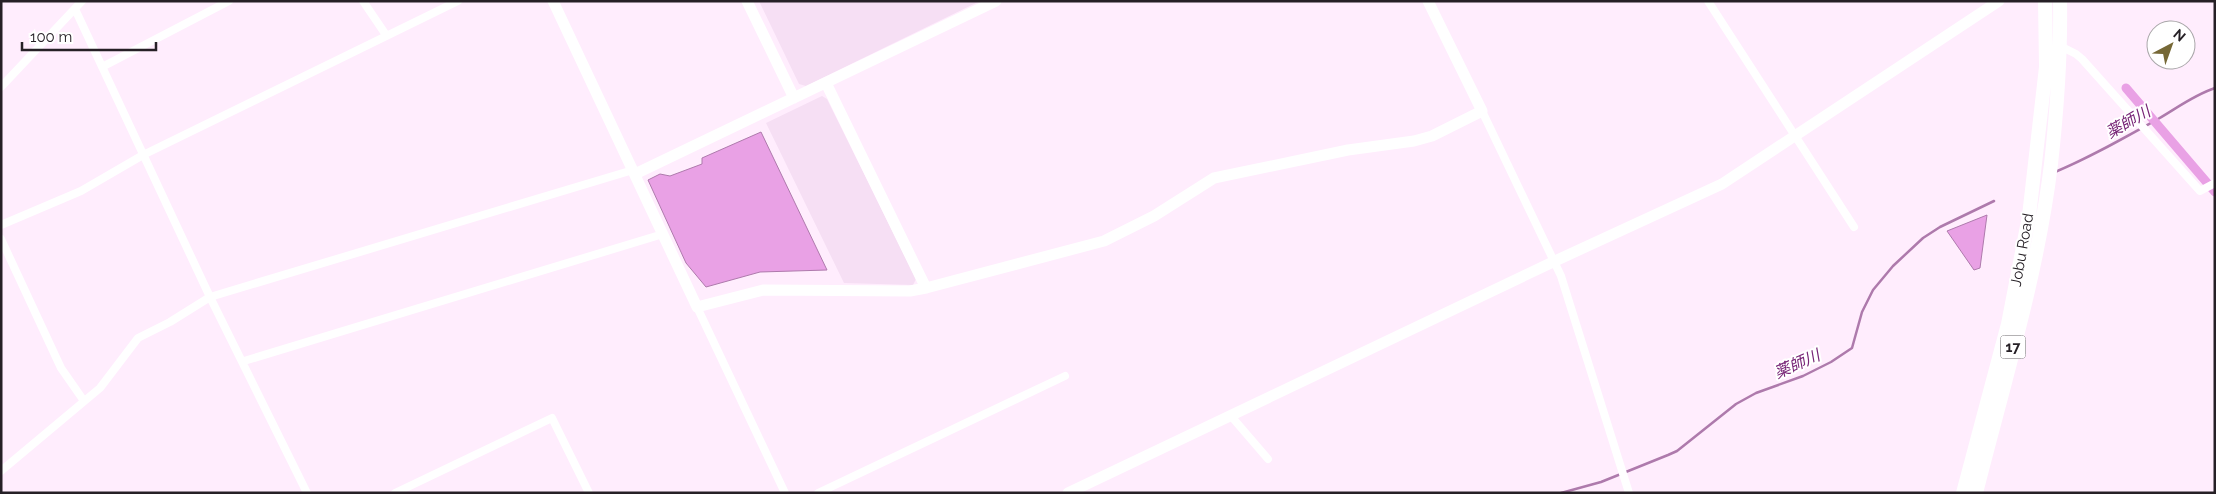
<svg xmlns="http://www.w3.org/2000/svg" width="2216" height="494" font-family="Raleway,'Noto Sans JP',sans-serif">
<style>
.built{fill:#f6dff4}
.water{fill:#e9a1e5;stroke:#ae7aac}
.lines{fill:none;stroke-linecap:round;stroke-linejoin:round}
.stream{stroke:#ae7aac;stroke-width:2.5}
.canal{stroke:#e9a1e5;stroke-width:9}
.street{stroke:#fff;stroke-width:8}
.secondary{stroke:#fff;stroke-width:11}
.highway{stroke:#fff;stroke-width:14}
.labels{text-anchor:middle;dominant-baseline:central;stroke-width:4;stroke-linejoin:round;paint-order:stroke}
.shield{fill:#fff;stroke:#676367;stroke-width:1}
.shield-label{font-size:14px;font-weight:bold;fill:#262026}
.street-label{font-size:15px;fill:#262026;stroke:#fff}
.water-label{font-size:16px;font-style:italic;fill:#772476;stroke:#fff}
</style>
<rect width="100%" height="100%" fill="#ffedfd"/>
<path class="built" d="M759,1H980L806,86L799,84Z
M822,96L827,99L916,279L913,285L844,283L766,123Z"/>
<path class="water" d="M761,132L827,270L760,272L706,287L686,263L648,180L660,174L670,176L702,164V158Z
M1987,215L1980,268L1974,270L1947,231Z"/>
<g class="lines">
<path class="stream" d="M2055,172C2091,157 2124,138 2158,119C2177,108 2194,95 2215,88
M1561,493L1601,482L1668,455L1677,451L1736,404L1756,393L1803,376L1831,362L1852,348L1862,312L1873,290L1893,266L1923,238L1940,227L1994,201"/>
<path class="canal" d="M2126,88L2215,192"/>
<path class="street" d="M363,1L386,35
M1708,1L1854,227
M75,9L210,297L307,493
M2060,46L2076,54L2082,59L2200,191L2215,183
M102,67L229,1
M1,87L82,1
M1482,111L1561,276L1629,493
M1,225L81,191L143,155L458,1
M1,239L61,368L84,401
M697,307L785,493
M244,361L663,234
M1231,416L1268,459
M1,471L100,388L138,338L170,322L210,297L633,170
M395,493L552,418L589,493
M818,493L1065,376"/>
<path class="secondary" d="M553,1L697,307L763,290L910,291L926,288L1104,241L1154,216L1214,178L1348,150L1414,141L1432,136L1482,111L1428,1
M747,1L794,98
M826,83L926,288
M635,174L996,1
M1068,493L1555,261L1722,184L1999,1"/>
<path class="highway" d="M1963,493L2008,324L2029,216L2046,67L2045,1
M1976,493C2003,386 2038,273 2051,164C2057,110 2061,55 2060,1"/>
</g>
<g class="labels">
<rect class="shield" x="2000.5" y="335.5" width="25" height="23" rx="4"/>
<g class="shield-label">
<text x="2013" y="347">17</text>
</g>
<g class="street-label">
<text transform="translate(2022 250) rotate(-80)">Jobu Road</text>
</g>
<g class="water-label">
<text transform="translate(2128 122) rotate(-30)">薬師川</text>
<text transform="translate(1797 364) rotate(-24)">薬師川</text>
</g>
</g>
<rect width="2216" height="494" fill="none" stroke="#262026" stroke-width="5"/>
<g transform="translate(2171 45) rotate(41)"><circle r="24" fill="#ffffff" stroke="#a8a6a8"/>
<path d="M0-4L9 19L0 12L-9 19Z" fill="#766836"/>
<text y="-8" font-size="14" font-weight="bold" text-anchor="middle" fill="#262026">N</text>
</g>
<path d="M22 42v8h134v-8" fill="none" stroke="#262026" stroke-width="2.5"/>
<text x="30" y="42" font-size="15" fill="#262026" stroke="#ffffff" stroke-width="4" paint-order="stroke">100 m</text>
</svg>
